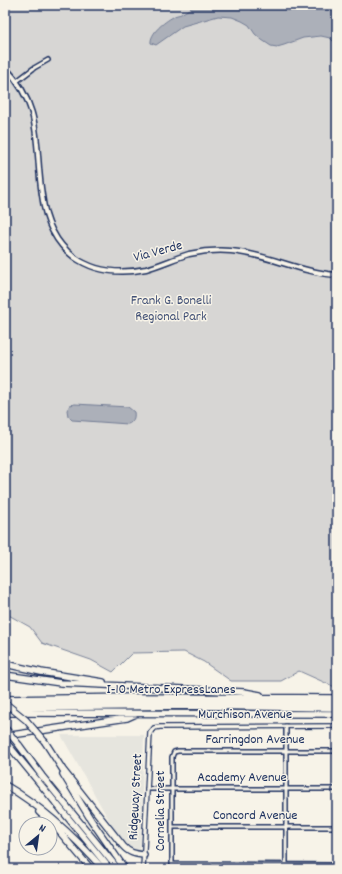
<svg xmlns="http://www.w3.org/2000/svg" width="342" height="874" font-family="Dekko,sans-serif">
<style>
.built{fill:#e6e5de}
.green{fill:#d7d6d4;stroke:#798299}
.water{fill:#acb0b9;stroke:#727c95}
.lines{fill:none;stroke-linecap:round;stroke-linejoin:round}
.minor-casing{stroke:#1b2f5e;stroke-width:6}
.tertiary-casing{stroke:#1b2f5e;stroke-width:6}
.secondary-casing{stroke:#1b2f5e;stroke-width:7}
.motorway-casing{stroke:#1b2f5e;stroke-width:8}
.minor{stroke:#f7f3e8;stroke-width:3}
.tertiary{stroke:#f7f3e8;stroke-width:3.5}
.secondary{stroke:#f7f3e8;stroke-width:4}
.motorway{stroke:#f7f3e8;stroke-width:5.5}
.motorway-bridge-casing{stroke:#1b2f5e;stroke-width:8;stroke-linecap:butt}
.motorway-bridge{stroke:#f7f3e8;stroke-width:5.5}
.labels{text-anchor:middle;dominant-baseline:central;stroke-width:3;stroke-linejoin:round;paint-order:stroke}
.street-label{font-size:14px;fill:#1b2f5e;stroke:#f7f3e8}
.park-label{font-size:14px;fill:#415076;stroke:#f7f3e8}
</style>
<rect width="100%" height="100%" fill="#f7f3e8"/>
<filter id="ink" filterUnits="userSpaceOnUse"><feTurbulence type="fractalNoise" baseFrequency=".025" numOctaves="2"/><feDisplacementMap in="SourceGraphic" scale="8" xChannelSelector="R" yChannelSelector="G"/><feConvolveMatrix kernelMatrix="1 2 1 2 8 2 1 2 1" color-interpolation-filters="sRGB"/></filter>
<g filter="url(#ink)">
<path class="built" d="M61,735H144L140,851L128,849L118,836Z"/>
<path class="green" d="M5,5H337V688L299,671L281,681H231L204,662L184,652L132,653L113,672L91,660L42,643L30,627L5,613Z"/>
<path class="water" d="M195,5H337V45L330,38L321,36L303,38L284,45L277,47L271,46L262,40L255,34L249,25L242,21L232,17L218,16L183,26L156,45L151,43C150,33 164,22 173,17C175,15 179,15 181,14C186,11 191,8 195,5Z
M75,404L128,407L134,412C135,418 133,422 128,424L72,420L68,416L67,410L70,405Z"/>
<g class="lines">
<defs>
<path id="minor" d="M17,81L34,68L48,60
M147,789H337
M172,827H337
M172,864L337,865
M172,869V757L174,752L178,751H337
M286,869V726"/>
<path id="tertiary" d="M143,869L150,733L154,728L160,727L337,726"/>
<path id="secondary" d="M5,67C44,109 34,144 42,195C45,219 53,241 74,257C95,272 121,274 146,269C161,265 175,258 189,254C203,251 218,250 231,251C268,254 301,273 337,275"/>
<path id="motorway" d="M5,664L41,672L103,682
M5,675L61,683L83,684L244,692L260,695
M5,699L134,697L337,698
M5,704L157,701L337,703
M5,708L193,706L337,708
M5,713L337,714
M5,736L127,718L136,714
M5,741L110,869
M45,742L63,770L123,846C129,853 135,854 144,855
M19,745L42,776L118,869
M63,774L91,820L125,869
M5,785C43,807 74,836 103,869
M39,812L58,830L91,869"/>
</defs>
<use href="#minor" class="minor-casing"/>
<use href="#tertiary" class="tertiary-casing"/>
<use href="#secondary" class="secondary-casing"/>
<use href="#motorway" class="motorway-casing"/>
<use href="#minor" class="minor"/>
<use href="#tertiary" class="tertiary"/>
<use href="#secondary" class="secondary"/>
<use href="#motorway" class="motorway"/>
<defs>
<path id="motorway-bridge" d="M5,703L26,720L45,742
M5,728L19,745"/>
</defs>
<use href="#motorway-bridge" class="motorway-bridge-casing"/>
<use href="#motorway-bridge" class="motorway-bridge"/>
</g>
</g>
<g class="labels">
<g class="street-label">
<text transform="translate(158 252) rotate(-15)">Via Verde</text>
<text x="171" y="690">I-10 Metro ExpressLanes</text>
<text x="245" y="715">Murchison Avenue</text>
<text x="255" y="740">Farringdon Avenue</text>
<text x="242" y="778">Academy Avenue</text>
<text transform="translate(136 797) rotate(-87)">Ridgeway Street</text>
<text transform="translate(161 811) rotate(-90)">Cornelia Street</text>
<text x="255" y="816">Concord Avenue</text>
</g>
<g class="park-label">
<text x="171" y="301">Frank G. Bonelli<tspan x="171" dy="16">Regional Park</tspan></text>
</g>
</g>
<rect width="342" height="874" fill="none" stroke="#f7f3e8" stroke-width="20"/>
<rect x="10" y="10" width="322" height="854" fill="none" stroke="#1b2f5e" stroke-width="1.5" filter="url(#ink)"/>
<g transform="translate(38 836) rotate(29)"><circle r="19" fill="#f7f3e8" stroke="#9fa5b1"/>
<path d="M0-3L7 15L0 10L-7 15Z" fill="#1b2f5e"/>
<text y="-6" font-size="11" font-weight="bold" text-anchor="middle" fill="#1b2f5e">N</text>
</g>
</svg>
